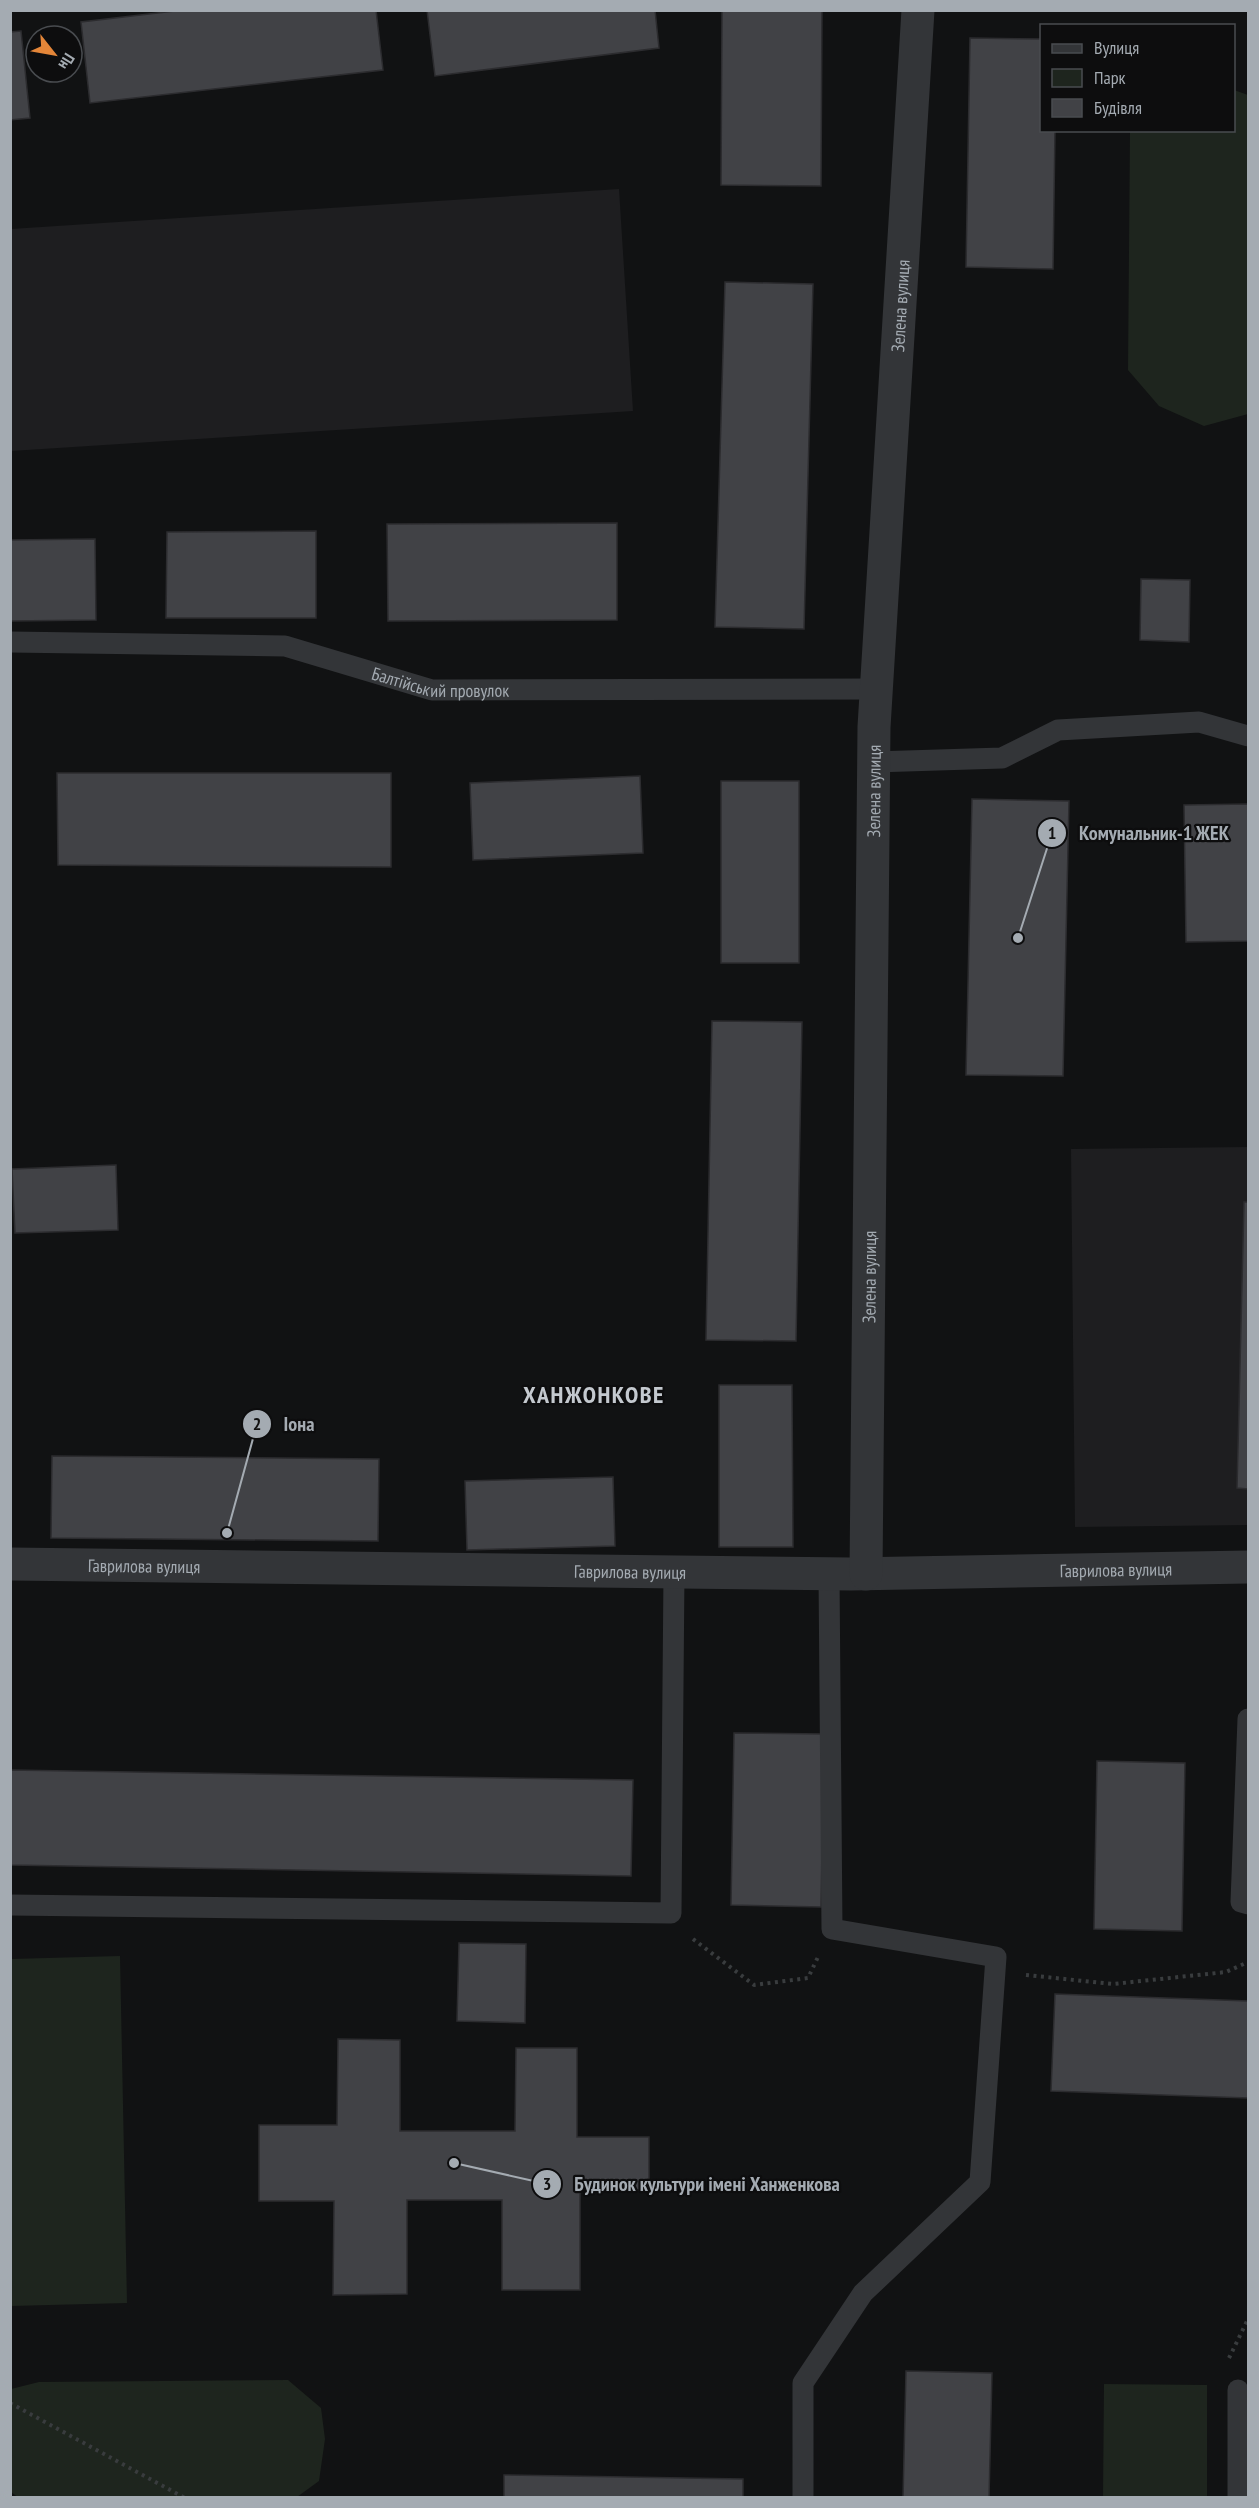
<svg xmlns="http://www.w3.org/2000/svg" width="1259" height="2508" font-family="'PT Sans Narrow',sans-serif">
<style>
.built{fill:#1e1e20}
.green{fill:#1e251e}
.building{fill:#414246;stroke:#2c2c2f;stroke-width:1.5}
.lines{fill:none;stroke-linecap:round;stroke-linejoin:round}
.path{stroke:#393c3e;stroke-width:4;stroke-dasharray:3 4.5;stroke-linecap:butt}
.service{stroke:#333538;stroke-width:21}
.minor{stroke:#333538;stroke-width:33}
.labels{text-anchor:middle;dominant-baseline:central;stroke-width:4.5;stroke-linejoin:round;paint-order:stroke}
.street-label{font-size:18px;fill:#a4abb2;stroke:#0d0d0e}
.district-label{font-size:24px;font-weight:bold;letter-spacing:1.5px;fill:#c4c9cf;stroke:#0d0d0e}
.leader{fill:none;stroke:#a4abb2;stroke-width:2}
.callout-dot{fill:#a4abb2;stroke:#0d0d0e;stroke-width:2}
.mark-label{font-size:18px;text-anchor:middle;font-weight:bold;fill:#111}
.callout-label{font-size:20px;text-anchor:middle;font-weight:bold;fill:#a4abb2;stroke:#0d0d0e;stroke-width:4.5;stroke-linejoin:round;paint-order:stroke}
</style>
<rect width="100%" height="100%" fill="#111213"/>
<path class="built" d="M619,189L633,411L11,451V229Z
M1248,1147V1525L1075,1527L1071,1149Z"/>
<path class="green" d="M1234,90L1248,95V414L1204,426L1159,406L1128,370L1130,131L1234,130Z
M120,1956L127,2303L11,2306V1959Z
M288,2380L321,2408L325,2439L319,2481L297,2497L19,2498L11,2492V2389L39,2382Z
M1104,2384L1207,2385V2497H1103Z"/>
<path class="building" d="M183,10H376L383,70L90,103L81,22Z
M427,10H655L659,48L435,76Z
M722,10H822L821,186L721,185Z
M21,31L30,118L10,120V32Z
M970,38L1042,39V130H1055L1053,269L966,267Z
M725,282L813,284L804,629L715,627Z
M617,523V620L388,621L387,524Z
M316,531V618H166L167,532Z
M95,539L96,620L10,621V540Z
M1141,579L1190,580L1189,642L1140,640Z
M57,773H391V867L58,865Z
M640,776L643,853L473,860L470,783Z
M721,781H799V963H721Z
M972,799L1069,801L1063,1076L966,1075Z
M1248,804V941L1186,942L1184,805Z
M712,1021L802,1022L796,1341L706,1340Z
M116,1165L118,1230L15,1233L12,1169Z
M1244,1202H1248V1489L1237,1488Z
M719,1385H792L793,1547H719Z
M52,1456L379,1459L378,1541L51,1538Z
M613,1477L615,1546L467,1550L465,1481Z
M734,1733L824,1734L821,1907L731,1905Z
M1097,1761L1185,1763L1182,1931L1094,1929Z
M10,1770L633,1780L631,1876L10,1865Z
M459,1943L526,1944L525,2023L457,2021Z
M1055,1994L1248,2001V2098L1051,2091Z
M338,2039L400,2040V2131H515L516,2048H577V2137H649V2190L580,2189V2290H502V2200H407V2294L333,2295L334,2201H259V2125H337Z
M906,2371L992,2373L989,2498H903Z
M504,2475L743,2479V2498H504Z"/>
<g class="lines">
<path class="path" d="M693,1939L754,1985L808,1978L818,1957
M1026,1975L1113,1984L1226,1972L1248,1962
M1229,2358L1248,2319
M10,2403L185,2498"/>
<g class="service">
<path id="s1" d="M10,642L285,646L432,690L877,689"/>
<path d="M874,762L1002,758L1058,730L1199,722L1248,736"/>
<path d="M1248,1719L1241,1902L1248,1904"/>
<path d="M10,1905L671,1913L674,1572"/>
<path d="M803,2498V2383L863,2293L980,2182L996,1957L832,1929L829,1574"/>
<path d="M1238,2498V2390"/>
</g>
<g class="minor">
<path id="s2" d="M10,1564L851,1574L1248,1567"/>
<path id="s3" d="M866,1574L874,727L918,10"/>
</g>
</g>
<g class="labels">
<g class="street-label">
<text stroke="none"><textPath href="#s3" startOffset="1269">Зелена вулиця</textPath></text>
<text stroke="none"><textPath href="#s1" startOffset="436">Балтійський провулок</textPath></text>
<text stroke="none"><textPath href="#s3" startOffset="783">Зелена вулиця</textPath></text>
<text stroke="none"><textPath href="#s3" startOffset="297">Зелена вулиця</textPath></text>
<text stroke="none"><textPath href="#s2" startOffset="134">Гаврилова вулиця</textPath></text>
<text stroke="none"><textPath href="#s2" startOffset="1106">Гаврилова вулиця</textPath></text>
<text stroke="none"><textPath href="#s2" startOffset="620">Гаврилова вулиця</textPath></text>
</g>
<g class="district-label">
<text x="594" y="1394">ХАНЖОНКОВЕ</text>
</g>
</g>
<path class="leader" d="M1018 938L1052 833M227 1533L257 1424M454 2163L547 2184"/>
<g class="callout-dot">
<circle cx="1018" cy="938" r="6"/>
<circle cx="227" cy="1533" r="6"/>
<circle cx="454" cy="2163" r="6"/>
<circle cx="1052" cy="833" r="15"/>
<circle cx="257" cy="1424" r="15"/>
<circle cx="547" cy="2184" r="15"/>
</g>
<g class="mark-label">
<text x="1052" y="839">1</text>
<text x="257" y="1430">2</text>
<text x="547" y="2190">3</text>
</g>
<g class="callout-label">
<text x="1154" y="840">Комунальник-1 ЖЕК</text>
<text x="299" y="1431">Іона</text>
<text x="707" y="2191">Будинок культури імені Ханженкова</text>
</g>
<rect width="1259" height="2508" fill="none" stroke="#a4abb2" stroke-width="24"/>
<rect x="1040" y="24" width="195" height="108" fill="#0d0d0e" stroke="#494c50" stroke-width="1.5"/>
<rect x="1052" y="44" width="30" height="9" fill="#333538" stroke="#494c50" stroke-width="1.5"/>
<text x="1094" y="54" font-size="18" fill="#a4abb2">Вулиця</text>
<rect x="1052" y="69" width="30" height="18" fill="#1e251e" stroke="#494c50" stroke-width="1.5"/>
<text x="1094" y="84" font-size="18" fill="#a4abb2">Парк</text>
<rect x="1052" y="99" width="30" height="18" fill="#414246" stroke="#494c50" stroke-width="1.5"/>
<text x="1094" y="114" font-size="18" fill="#a4abb2">Будівля</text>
<g transform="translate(54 54) rotate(121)"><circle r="28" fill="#0d0d0e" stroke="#494c50" stroke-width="1.5"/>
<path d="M0-4.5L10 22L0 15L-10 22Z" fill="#e48639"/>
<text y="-9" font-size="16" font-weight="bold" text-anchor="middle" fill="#a4abb2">Пн</text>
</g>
</svg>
